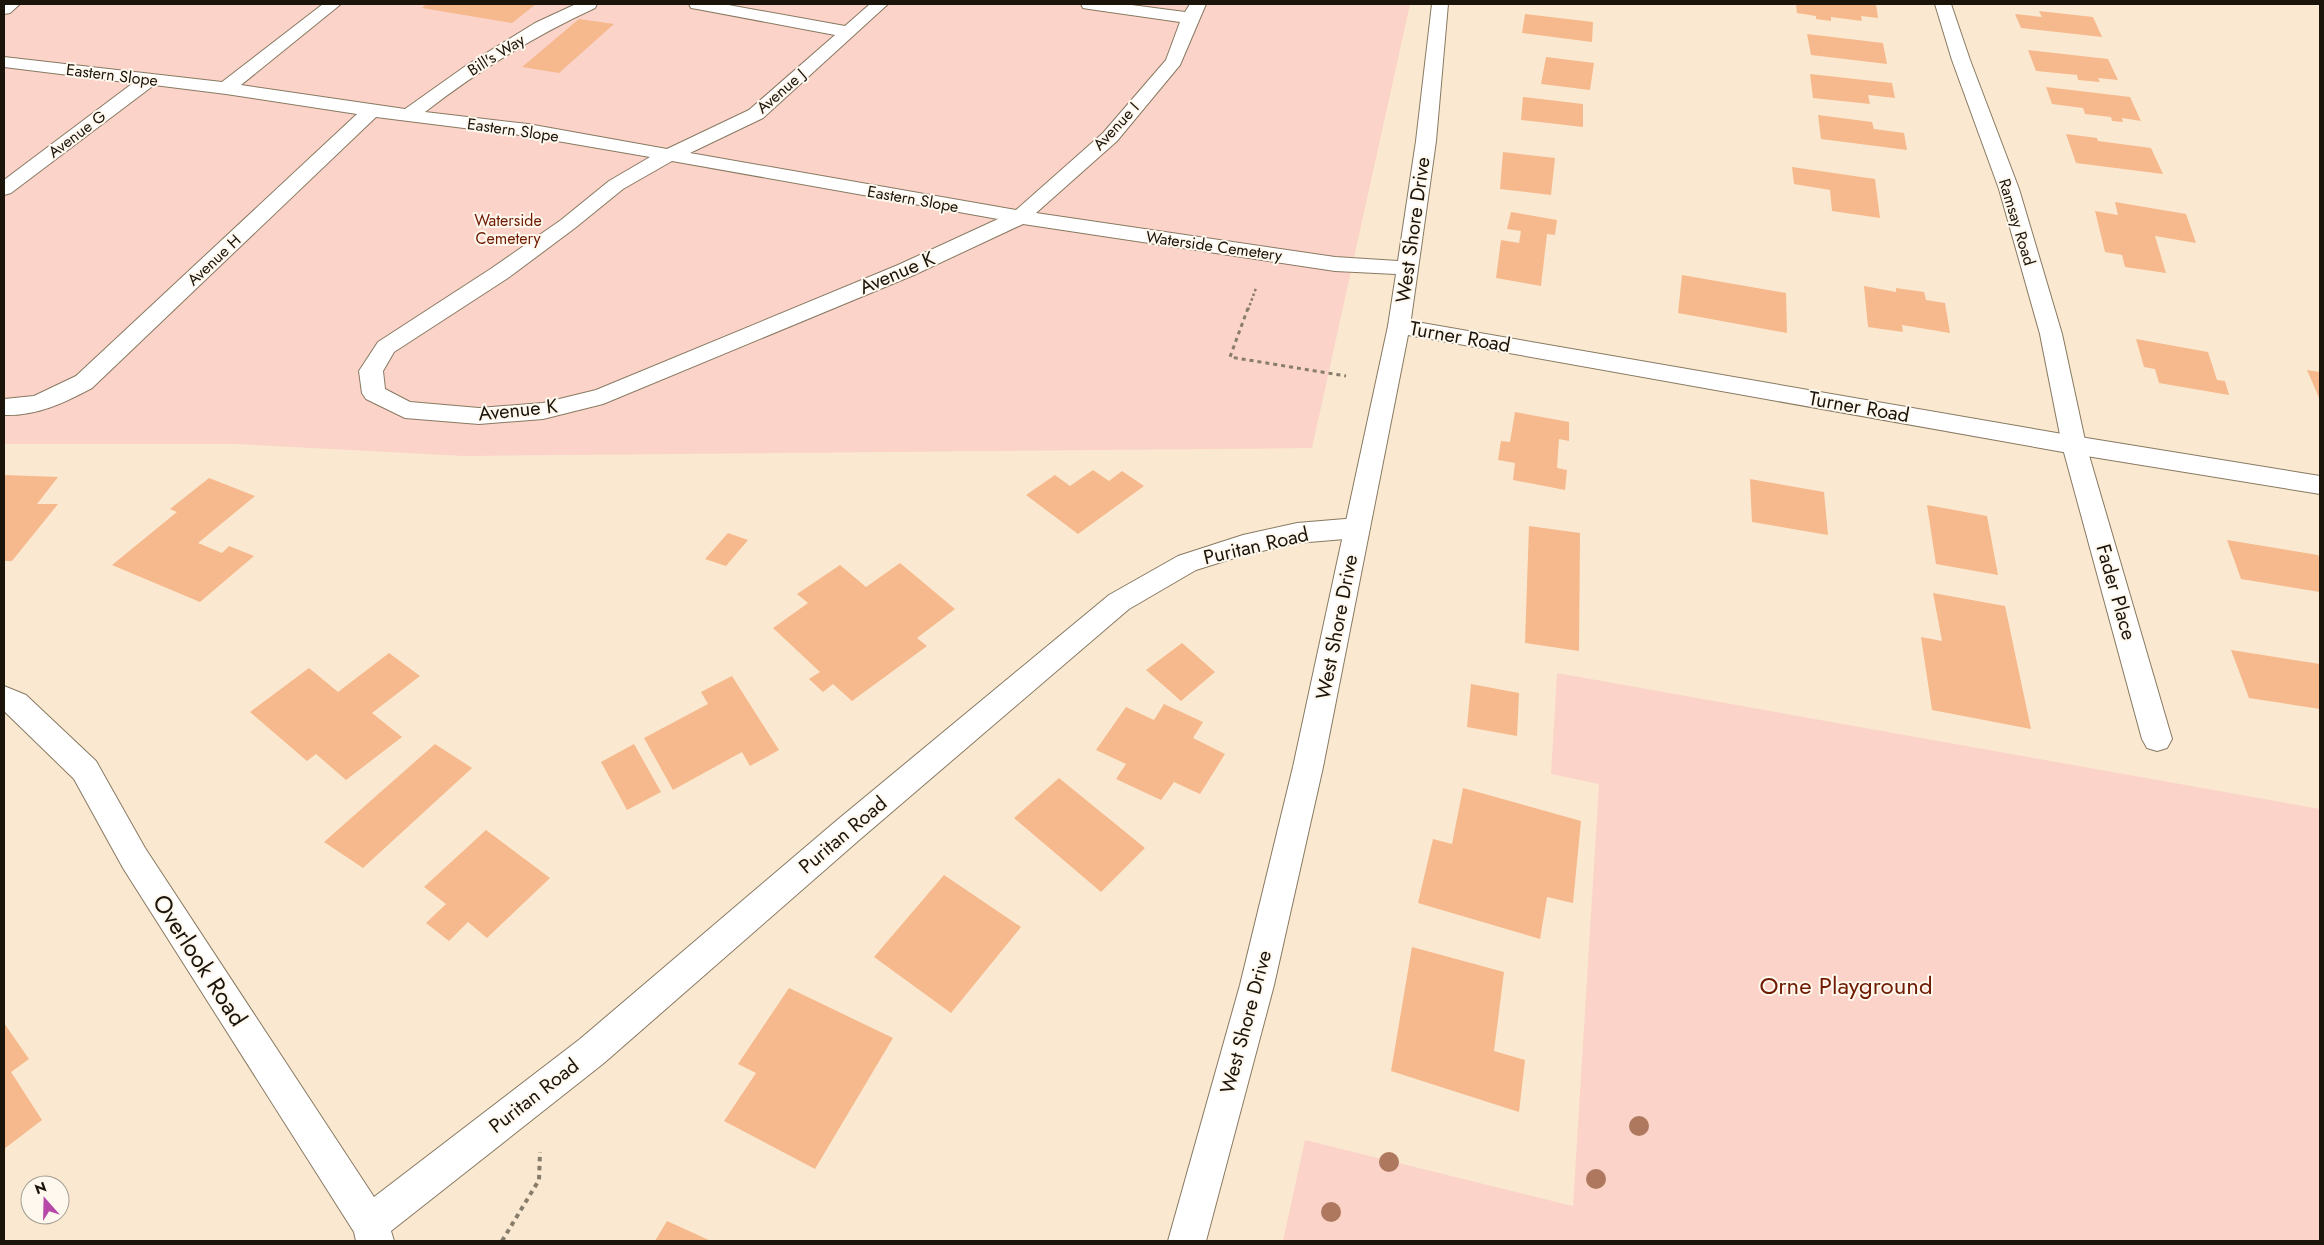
<svg xmlns="http://www.w3.org/2000/svg" width="2324" height="1245" font-family="Jost,sans-serif">
<style>
.green{fill:#fbd3c8}
.building{fill:#f6b98d}
.lines{fill:none;stroke-linecap:round;stroke-linejoin:round}
.minor-casing{stroke:#887962;stroke-width:2}
.major-casing{stroke:#887962;stroke-width:2}
.path-far2{stroke:#887c6b;stroke-width:2.5;stroke-dasharray:2.5 2.5;stroke-linecap:butt}
.path-far1{stroke:#887c6b;stroke-width:3;stroke-dasharray:4 4;stroke-linecap:butt}
.path{stroke:#887c6b;stroke-width:4;stroke-dasharray:4.5 4.5;stroke-linecap:butt}
.minor{fill:#fff;fill-rule:evenodd}
.major{fill:#fff;fill-rule:evenodd}
.tree{fill:#ae785f}
.labels{text-anchor:middle;dominant-baseline:central;stroke-width:4;stroke-linejoin:round;paint-order:stroke}
.far-street-label{font-size:16px;fill:#1a140b;stroke:#fff8ee}
.far-park-label{font-size:16px;fill:#6f1b02;stroke:#fff8ee}
.street-label{font-size:20px;fill:#1a140b;stroke:#fff8ee}
.near-street-label{font-size:24px;fill:#1a140b;stroke:#fff8ee}
.near-park-label{font-size:24px;fill:#6f1b02;stroke:#fff8ee}
</style>
<rect width="100%" height="100%" fill="#fae9d0"/>
<path class="green" d="M4,4H1410L1312,448L464,456L235,444H4Z
M1557,673L2320,809V1241H1283L1305,1140L1573,1206L1599,784L1551,774Z"/>
<path class="building" d="M427,4H536L512,23L422,8Z
M1796,4H1876L1878,18L1861,16L1862,21L1831,17V21L1816,19V16L1797,13Z
M2039,11L2093,17L2102,37L2021,28L2015,14L2042,17Z
M1525,14L1593,22L1592,42L1522,33Z
M579,19L614,24L559,73L522,67Z
M1807,34L1883,43L1887,64L1811,55Z
M2028,50L2108,59L2118,80L2098,78L2100,82L2078,80L2077,75L2036,71Z
M1546,57L1594,63L1590,90L1541,84Z
M1810,74L1892,83L1895,98L1868,95L1870,104L1813,98Z
M2046,87L2130,97L2141,121L2122,118L2123,122L2112,121L2111,117L2085,114L2083,108L2052,104Z
M1523,97L1583,104V127L1521,120Z
M1818,115L1872,122L1874,129L1904,133L1907,150L1821,139Z
M2066,134L2097,138L2098,141L2151,148L2163,174L2076,163Z
M1503,152L1555,158L1551,195L1500,189Z
M1792,167L1875,179L1880,218L1832,211L1830,190L1794,184Z
M2115,202L2186,214L2196,243L2155,236L2166,273L2125,267L2122,255L2105,252L2095,211L2118,215Z
M1511,212L1557,220L1555,235L1547,234L1541,286L1496,278L1501,240L1519,243L1521,231L1507,229Z
M1682,275L1786,293L1787,333L1678,313Z
M1864,286L1896,292V288L1924,292L1926,300L1945,303L1950,333L1902,325L1903,332L1868,327Z
M2136,339L2208,352L2217,380L2225,381L2229,395L2159,383L2155,369L2144,367Z
M2307,370L2320,372V400Z
M1515,412L1569,422V441L1559,439L1557,468L1567,470L1565,490L1513,480L1515,463L1498,460L1501,441L1510,442Z
M1093,470L1109,481L1122,471L1144,486L1078,534L1026,495L1055,475L1070,486Z
M4,475L58,477L37,504H58L12,561H4Z
M209,478L255,496L198,543L222,553L229,546L254,556L200,602L112,565L177,512L170,509Z
M1750,479L1824,492L1828,535L1752,522Z
M1927,505L1987,516L1998,575L1936,564Z
M1529,526L1580,533L1579,651L1525,643Z
M728,533L748,540L726,566L705,559Z
M2227,540L2318,555L2320,560V592L2241,579Z
M900,563L955,609L917,638L927,646L852,701L833,684L823,692L809,679L820,672L773,628L808,603L797,594L840,565L866,587Z
M1933,593L2005,606L2031,729L1932,710L1921,637L1942,641Z
M1182,643L1215,672L1181,701L1146,670Z
M2231,650L2320,664V709L2249,698Z
M389,653L420,676L372,713L402,737L346,780L316,754L307,761L250,712L309,668L338,692Z
M732,676L779,750L750,766L742,752L673,790L644,738L708,704L701,692Z
M1471,684L1519,693L1517,736L1467,727Z
M1164,704L1203,722L1193,738L1225,754L1200,794L1174,782L1161,800L1116,779L1126,764L1096,750L1126,707L1154,720Z
M435,744L472,768L363,868L324,842Z
M634,744L661,792L627,810L601,762Z
M1059,778L1145,848L1101,892L1014,818Z
M1463,788L1581,821L1573,903L1547,897L1540,939L1418,903L1433,839L1452,844Z
M486,830L550,878L487,938L468,922L449,941L426,923L446,904L424,887Z
M944,875L1021,927L951,1013L874,957Z
M1412,947L1504,972L1494,1051L1525,1060L1519,1112L1391,1071Z
M789,988L893,1038L815,1169L724,1121L756,1073L738,1064Z
M4,1023L29,1059L11,1072L42,1120L4,1149Z
M667,1221L711,1241H655Z"/>
<g class="lines">
<defs>
<path id="minor" d="M4,4H20L10,13L4,14Z
M323,4H341L241,85L405,109L467,65L535,23L576,4H597L595,8C534,36 478,71 425,112L528,124L667,149L749,110L835,35L697,9L691,8L689,4H723L845,26L870,4H888L763,118L690,153L1016,210L1103,133L1166,60L1180,22L1089,9L1083,8L1081,4H1124L1185,12L1190,4H1206L1180,65L1117,141L1036,213L1335,257L1398,261L1416,141L1432,4H1448L1436,141L1410,326L1407,331L1399,333L1391,331L1388,326L1396,274L1335,271L1023,224L914,275L603,404L543,419L479,424L405,418L366,399L362,393L359,371L378,342L492,268L561,220L609,181L650,157L528,136L376,117L92,388C64,403 37,416 4,415V399L34,396L76,376L357,114L226,94L154,85L11,193L4,195V180L133,83L4,67V57L222,82ZM672,161L998,219L898,265L596,390L543,403L479,408L410,402L385,389L383,371L394,352L508,278L575,228L623,189Z
M1935,4H1951L1970,60L2019,189L2062,334L2086,445L2172,739L2167,748L2157,751L2147,748L2142,739L2062,445L2040,334L1999,189L1952,60Z
M1357,518L1366,521L1370,528L1366,535L1357,538L1297,543L1244,555L1196,570L1129,609L858,841L604,1063L391,1231L394,1241H356L354,1232L123,868L74,779L4,711V686L26,695L96,761L145,848L374,1197L580,1039L836,821L1109,595L1178,556L1243,535L1297,523Z"/>
<path id="major" d="M1399,319L2074,436L2320,476V494L2074,454L1408,335L1323,767L1274,985L1206,1241H1168L1240,985L1293,767L1388,326L1391,321Z"/>
</defs>
<use href="#minor" class="minor-casing"/>
<use href="#major" class="major-casing"/>
<path class="path-far2" d="M1248,310L1256,288"/>
<path class="path-far1" d="M1248,308L1230,357L1346,376"/>
<path class="path" d="M502,1241L539,1180L540,1152"/>
<use href="#minor" class="minor"/>
<use href="#major" class="major"/>
</g>
<g class="tree">
<circle cx="1639" cy="1126" r="10"/>
<circle cx="1389" cy="1162" r="10"/>
<circle cx="1596" cy="1179" r="10"/>
<circle cx="1331" cy="1212" r="10"/>
</g>
<g class="labels">
<g class="far-street-label">
<text transform="translate(496 55) rotate(-32)">Bill's Way</text>
<text transform="translate(112 75) rotate(7)">Eastern Slope</text>
<text transform="translate(781 91) rotate(-41)">Avenue J</text>
<text transform="translate(1116 126) rotate(-47)">Avenue I</text>
<text transform="translate(513 130) rotate(8)">Eastern Slope</text>
<text transform="translate(77 134) rotate(-37)">Avenue G</text>
<text transform="translate(913 199) rotate(10)">Eastern Slope</text>
<text transform="translate(2017 222) rotate(73)">Ramsay Road</text>
<text transform="translate(1214 246) rotate(8)">Waterside Cemetery</text>
<text transform="translate(214 260) rotate(-43)">Avenue H</text>
</g>
<g class="far-park-label">
<text x="508" y="220">Waterside<tspan x="508" dy="18">Cemetery</tspan></text>
</g>
<g class="street-label">
<text transform="translate(1413 230) rotate(-82)">West Shore Drive</text>
<text transform="translate(897 273) rotate(-23)">Avenue K</text>
<text transform="translate(1460 337) rotate(10)">Turner Road</text>
<text transform="translate(1859 407) rotate(10)">Turner Road</text>
<text transform="translate(518 410) rotate(-6)">Avenue K</text>
<text transform="translate(1256 546) rotate(-13)">Puritan Road</text>
<text transform="translate(2116 592) rotate(74)">Fader Place</text>
<text transform="translate(1337 627) rotate(-79)">West Shore Drive</text>
<text transform="translate(843 835) rotate(-40)">Puritan Road</text>
<text transform="translate(1246 1022) rotate(-75)">West Shore Drive</text>
<text transform="translate(534 1096) rotate(-38)">Puritan Road</text>
</g>
<g class="near-street-label">
<text transform="translate(200 960) rotate(57)">Overlook Road</text>
</g>
<g class="near-park-label">
<text x="1846" y="985">Orne Playground</text>
</g>
</g>
<rect width="2324" height="1245" fill="none" stroke="#1a140b" stroke-width="10"/>
<g transform="translate(45 1200) rotate(340)"><circle r="24" fill="#fff8ee" stroke="#a39d93"/>
<path d="M0-4L9 19L0 12L-9 19Z" fill="#b649a7"/>
<text y="-8" font-size="14" font-weight="bold" text-anchor="middle" fill="#1a140b">N</text>
</g>
</svg>
